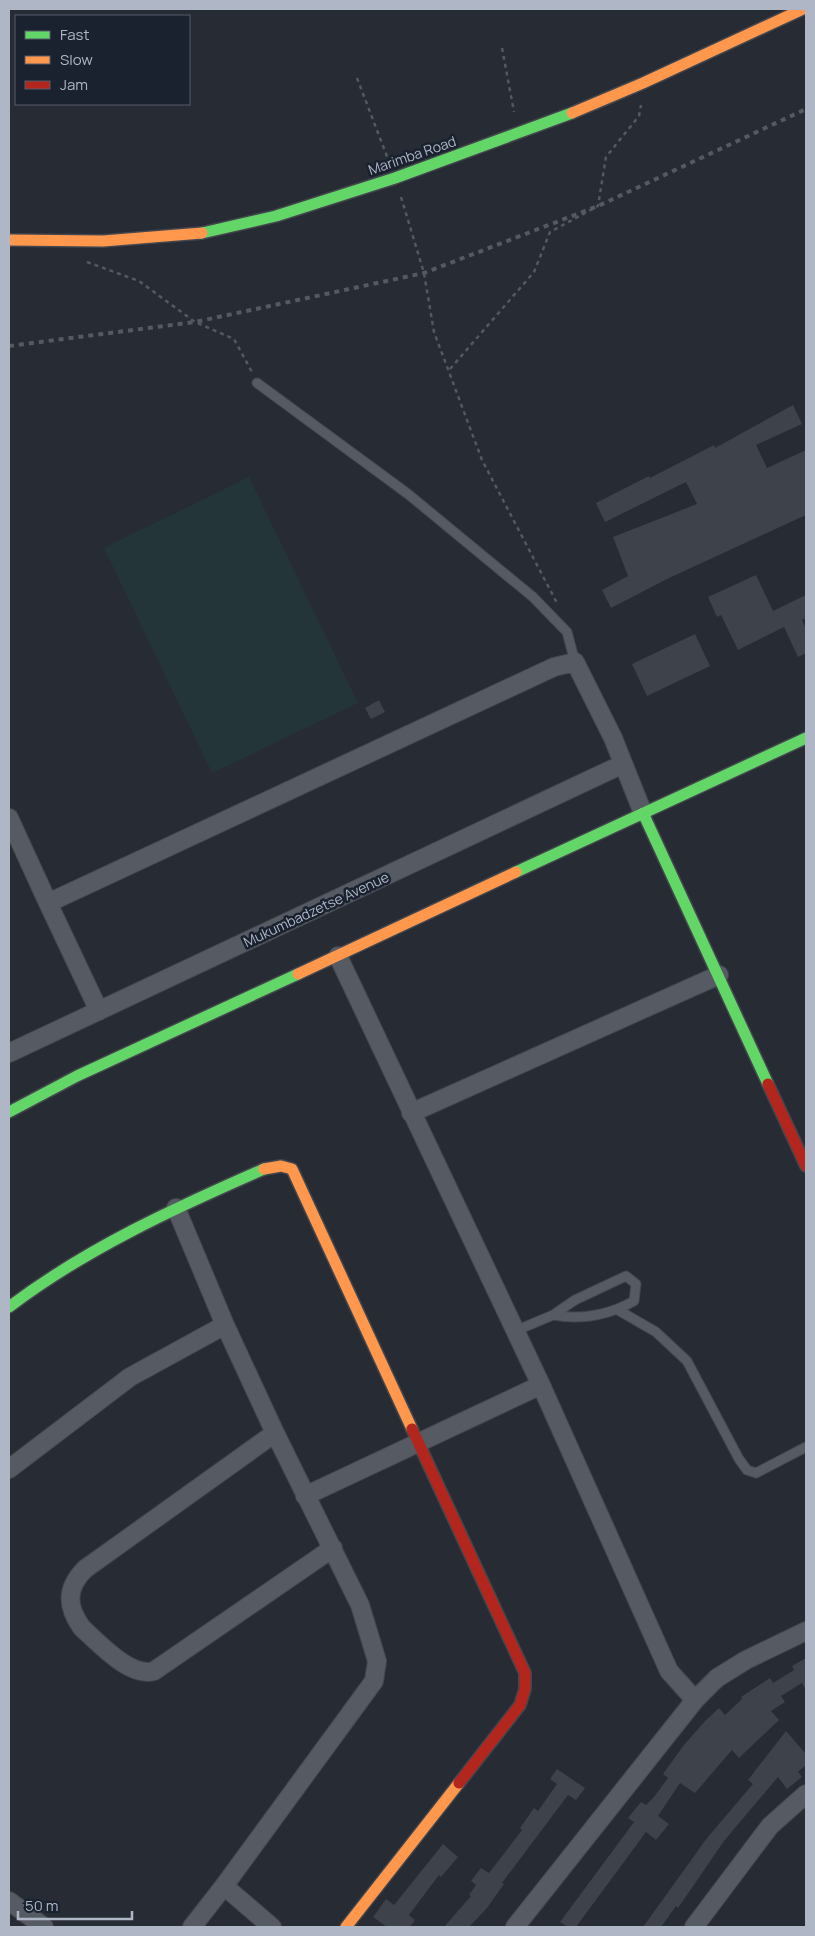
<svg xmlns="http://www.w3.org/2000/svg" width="815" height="1936" font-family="Manrope,sans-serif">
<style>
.green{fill:#24353a}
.building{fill:#3e424a}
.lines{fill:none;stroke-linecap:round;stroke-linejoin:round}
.lane-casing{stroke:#43464d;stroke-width:11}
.street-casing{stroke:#43464d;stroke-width:20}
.fast-casing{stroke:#43464d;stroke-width:14}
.slow-casing{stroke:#43464d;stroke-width:14}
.jam-casing{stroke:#43464d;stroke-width:14}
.path{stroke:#535960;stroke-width:2.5;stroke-dasharray:4 4;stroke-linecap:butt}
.lane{stroke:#565a62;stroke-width:9}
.street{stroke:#565a62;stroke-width:18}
.fast{stroke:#63d668;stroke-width:11}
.slow{stroke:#ff974d;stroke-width:11}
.jam{stroke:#b3261e;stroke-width:11}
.rail{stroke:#555960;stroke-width:4;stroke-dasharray:5 5;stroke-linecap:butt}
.labels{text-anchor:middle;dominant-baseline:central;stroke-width:5;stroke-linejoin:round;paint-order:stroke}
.street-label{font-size:14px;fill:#afb7c6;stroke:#1a212f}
</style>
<rect width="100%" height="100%" fill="#272b34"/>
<path class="green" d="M249,477L358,703L212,773L104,548Z"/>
<path class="building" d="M793,405L802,424L756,445L767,468L806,450V515L667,579L611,608L602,590L628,576L613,537L697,504L686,482L605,522L596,503L649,476L650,478L714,445L715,448Z
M756,575L773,611L806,595V618L802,620L806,629V653L798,657L784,627L738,650L721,615L717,617L708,597Z
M695,634L710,666L647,696L632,664Z
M379,700L385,712L371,719L365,708Z
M806,1658V1690L802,1683L781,1696L785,1702L771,1711L779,1720L739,1758L732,1750L695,1793L680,1783L658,1816L669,1824L656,1840L646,1832L576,1927H568L560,1922L634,1822L628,1818L641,1802L646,1805L654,1797L668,1778L663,1774L684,1745L705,1721L719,1708L725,1715L742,1699L741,1697L770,1678L773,1683L794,1670L792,1666Z
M786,1731L806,1754V1765L798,1772L802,1777L787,1789L778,1777L724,1841L678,1908L676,1906L661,1927H643L707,1838L753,1784L748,1780Z
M557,1769L585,1788L576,1800L568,1795L502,1883L504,1884L487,1908L469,1927H444L471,1896L469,1895L476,1885L471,1881L481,1868L489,1873L522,1830L520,1828L534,1808L538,1811L557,1784L550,1779Z
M443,1844L458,1857L441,1877L439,1875L409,1915L415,1920L410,1927H387L373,1917L386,1899L394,1905Z"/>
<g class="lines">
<defs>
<path id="lane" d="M257,383L408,494L533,597L567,632L575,662
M618,1310L656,1332L687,1361L739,1459L747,1470L756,1473L806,1447
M515,1331L553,1315L575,1300L626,1276L636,1284L634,1301C609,1315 581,1320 553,1315"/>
<path id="street" d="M9,818L48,903
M338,956L541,1385L669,1671L695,1700
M99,1011L48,903L554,667L575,662L613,738L643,813
M9,1053L623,764
M411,1113L719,975
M176,1208L225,1325L275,1433L360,1605L377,1661L374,1681L224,1886
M275,1433L85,1569C66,1588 66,1606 82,1628C99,1643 130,1678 154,1671L333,1548
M9,1469L130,1377L225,1325
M305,1496L541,1385
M9,1901L44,1927
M192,1927L224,1886L272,1927
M515,1927L695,1700L717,1678L746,1660L806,1631
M694,1927L770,1826L806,1794"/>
<path id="fast" d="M202,233L276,216L395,178L572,113
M643,813L768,1084
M516,872L806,738
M9,1112L77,1076L298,974
M9,1307C87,1248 175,1208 264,1169"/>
<path id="slow" d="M572,113L643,83L803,9
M9,240L103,241L202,233
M298,974L516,872
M264,1169L281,1166L292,1169L412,1429
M346,1927L459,1783"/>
<path id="jam" d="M768,1084L806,1166
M412,1429L525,1673V1689L520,1705L459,1783"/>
</defs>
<use href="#lane" class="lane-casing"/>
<use href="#street" class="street-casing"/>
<use href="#fast" class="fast-casing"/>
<use href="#slow" class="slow-casing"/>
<use href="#jam" class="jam-casing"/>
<path class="path" d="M502,48L514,112
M357,78L388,159
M401,197L424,273L434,332L482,460L558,605
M87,262L139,281L195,322L234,339L253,374
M450,369L534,272L550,232L598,206L606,157L639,116L641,105"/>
<use href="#lane" class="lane"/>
<use href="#street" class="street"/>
<use href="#fast" class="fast"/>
<use href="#slow" class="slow"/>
<use href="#jam" class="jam"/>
<path class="rail" d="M9,346L195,322L424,273L598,206L806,109"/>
</g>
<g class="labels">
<g class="street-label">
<text transform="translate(412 155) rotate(-19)">Marimba Road</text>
<text transform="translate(316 909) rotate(-25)">Mukumbadzetse Avenue</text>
</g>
</g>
<rect width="815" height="1936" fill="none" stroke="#afb7c6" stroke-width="20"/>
<rect x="15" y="15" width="175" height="90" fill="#1a212f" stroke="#565d6b"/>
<rect x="25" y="31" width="25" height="8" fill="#63d668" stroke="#565d6b"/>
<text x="60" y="40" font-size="15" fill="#afb7c6">Fast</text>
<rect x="25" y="56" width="25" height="8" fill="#ff974d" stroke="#565d6b"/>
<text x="60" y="65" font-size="15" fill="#afb7c6">Slow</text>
<rect x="25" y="81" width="25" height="8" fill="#b3261e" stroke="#565d6b"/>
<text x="60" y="90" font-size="15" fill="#afb7c6">Jam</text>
<path d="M18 1911v8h114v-8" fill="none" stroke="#afb7c6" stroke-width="2.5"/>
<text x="25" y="1911" font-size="15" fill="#afb7c6" stroke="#1a212f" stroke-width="4" paint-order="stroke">50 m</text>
</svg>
